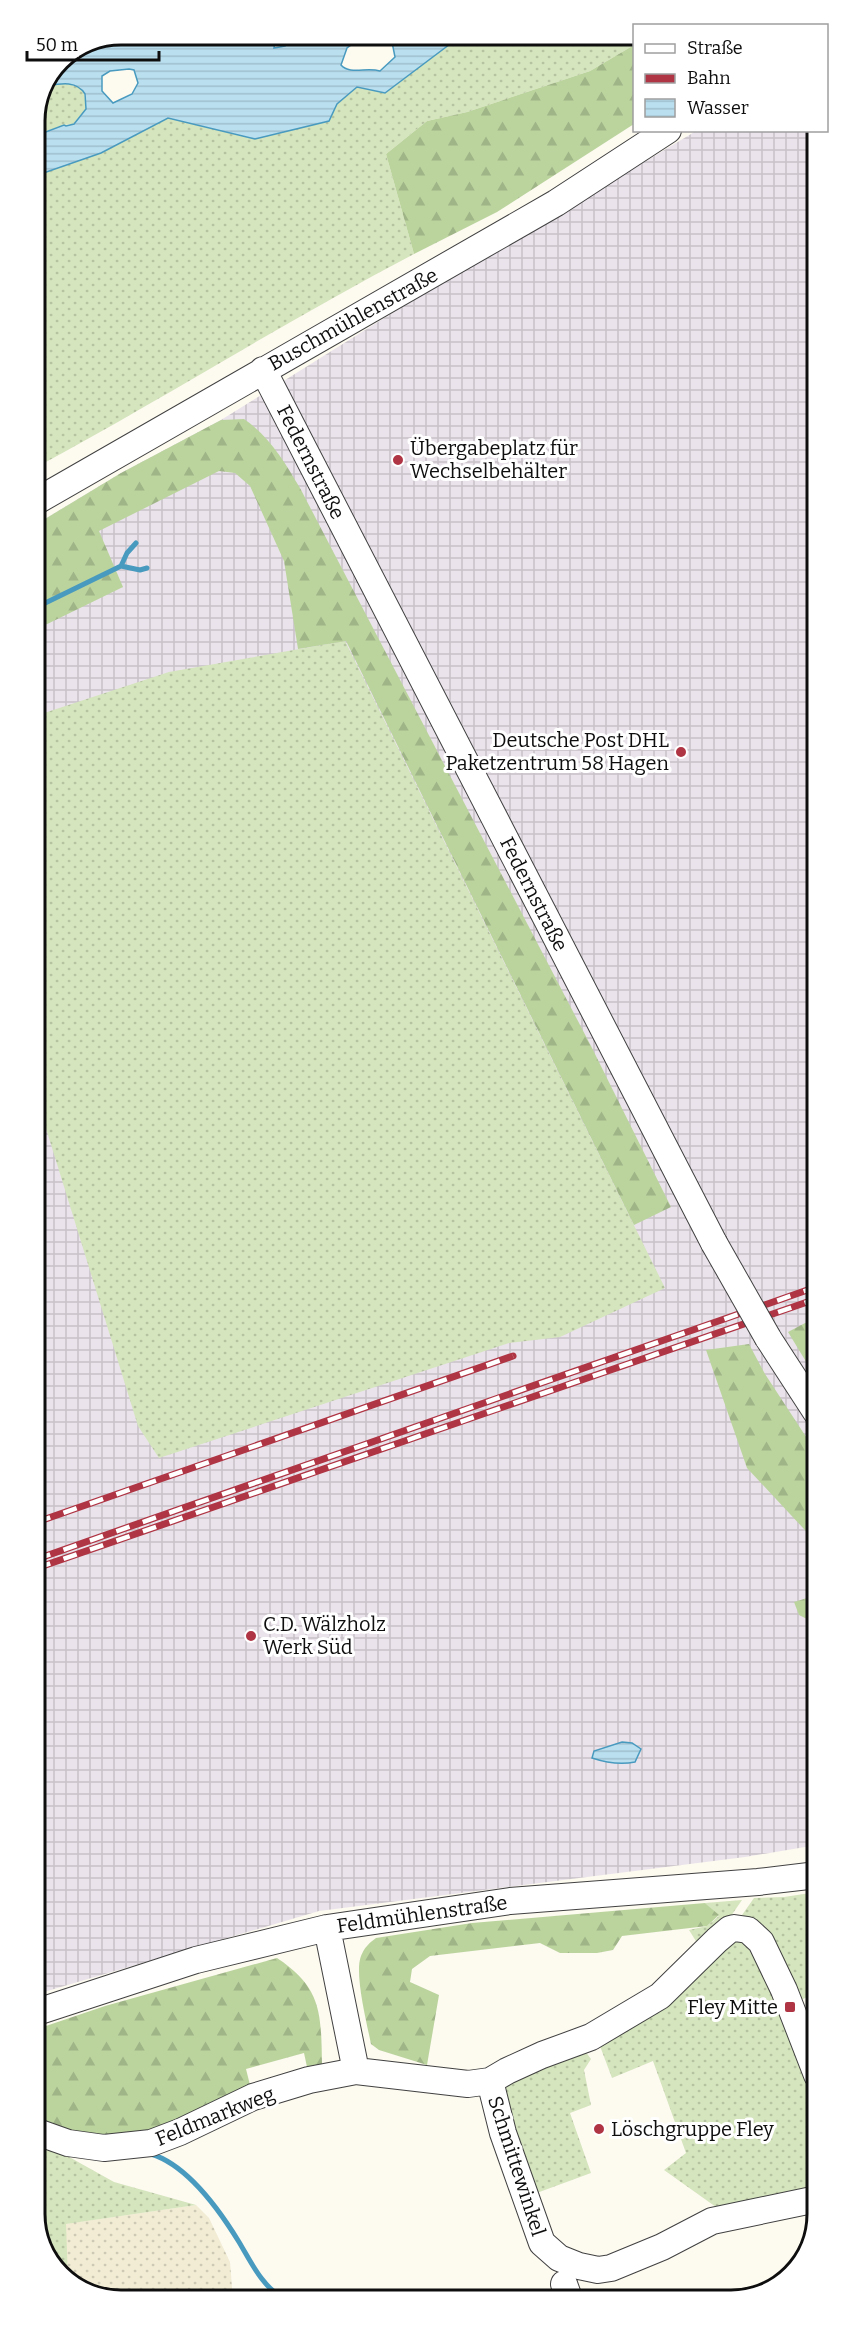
<svg xmlns="http://www.w3.org/2000/svg" width="852" height="2335" font-family="Bitter,serif">
<style>
.industrial{fill:url(#industrial-grid)}
.farmland{fill:url(#farmland-dots)}
.grass{fill:url(#grass-dots)}
.forest{fill:url(#forest-firs)}
.water{fill:url(#water-rules);stroke:#499abf;stroke-width:1.5;fill-rule:evenodd}
.lines{fill:none;stroke-linecap:round;stroke-linejoin:round}
.stream{stroke:#499abf;stroke-width:5}
.minor-casing{stroke:#414141;stroke-width:28}
.minor{stroke:#fff;stroke-width:26}
.rail-casing{stroke:#af3444;stroke-width:7}
.rail{stroke:#fff;stroke-width:4.5;stroke-dasharray:14;stroke-linecap:butt}
.minor-bridge-casing{stroke:#414141;stroke-width:28;stroke-linecap:butt}
.minor-bridge{stroke:#fff;stroke-width:26}
.poi-dot{fill:#af3444;stroke:#fff;stroke-width:2}
.labels{text-anchor:middle;dominant-baseline:central;stroke-width:6;stroke-linejoin:round;paint-order:stroke}
.street-label{font-size:20px;fill:#0e0e0e;stroke:#fff}
.poi-label{font-size:20px;fill:#0e0e0e;stroke:#fff;text-anchor:start}
.rim{fill:none;stroke:#0e0e0e;stroke-width:3}
</style>
<defs>
<pattern id="industrial-grid" width="8" height="8" patternUnits="userSpaceOnUse" patternTransform="scale(1.5)"><rect width="8" height="8" fill="#eae3eb"/><path d="M0 4h8M4 0v8" fill="none" stroke="#c8c2c8"/></pattern>
<pattern id="farmland-dots" width="8" height="8" patternUnits="userSpaceOnUse" patternTransform="scale(1.5)"><rect width="8" height="8" fill="#f1ecd3"/><path d="M2 2h.1M6 6h.1" fill="none" stroke="#cdc9b4" stroke-width="1.8" stroke-linecap="round"/></pattern>
<pattern id="grass-dots" width="8" height="8" patternUnits="userSpaceOnUse" patternTransform="scale(1.5)"><rect width="8" height="8" fill="#d5e5bd"/><path d="M2 2h.1M6 6h.1" fill="none" stroke="#b6c3a1" stroke-width="1.8" stroke-linecap="round"/></pattern>
<pattern id="forest-firs" width="22" height="20" patternUnits="userSpaceOnUse" patternTransform="scale(1.5)"><rect width="22" height="20" fill="#bbd49e"/><path d="M5 1l3.5 6h-7zM16 11l3.5 6h-7z" fill="#a0b587"/></pattern>
<pattern id="water-rules" width="6" height="5" patternUnits="userSpaceOnUse" patternTransform="scale(1.5)"><rect width="6" height="5" fill="#bae0f0"/><path d="M0 2.5h6" fill="none" stroke="#9fbfcd"/></pattern>
</defs>
<rect width="100%" height="100%" fill="#fdfaf0"/>
<path class="industrial" d="M696,131H814L817,1845L745,1857L319,1911L37,1994L35,525L121,473L221,420L389,315Z"/>
<path class="farmland" d="M196,2205L209,2218L230,2262L233,2300H115L68,2281L65,2224Z"/>
<path class="grass" d="M462,35H634V45L590,71L467,112L427,121L386,154L414,254C286,321 163,399 35,468V176L101,153L168,118L255,139L337,104L357,87L385,93Z
M63,83C86,89 83,85 86,109L73,124L64,125L35,136V116L48,86Z
M345,641L665,1288L560,1337L509,1343L159,1458L138,1426L36,1096L35,716L169,672Z
M817,1892V1993L798,2001L777,1948L765,1926L742,1915L754,1898L784,1897Z
M742,1900L731,1916L699,1946L689,1930L707,1926L719,1916L705,1903Z
M732,1938L745,1939L781,2005L817,2099V2194L716,2207L664,2170L686,2153L653,2061L612,2078L600,2046Z
M585,2051L591,2059L584,2070L591,2105L570,2113L591,2173L534,2194L513,2130L505,2090L509,2082Z
M37,2146L62,2153L114,2182L196,2205L66,2224L68,2281L64,2279L38,2237Z"/>
<path class="forest" d="M634,45V124L497,212L414,254L386,154L427,121L467,112L590,71Z
M244,419C270,437 284,461 300,488L591,1046L671,1207L634,1225L346,641L298,649L284,561L250,486L235,473L219,471L99,531L123,587L35,630V525L121,473L221,420Z
M807,1322L816,1336V1378L788,1332Z
M749,1344L765,1374L816,1452L817,1543L747,1468L706,1350Z
M817,1595V1624L799,1615L794,1602Z
M705,1903L719,1915L707,1926L622,1936L613,1950L597,1953H560L540,1943L430,1956L412,1969L410,1982L439,1995L427,2065L379,2050L371,2044C367,2024 354,1973 361,1956C364,1948 369,1943 376,1938L472,1923Z
M277,1958C322,1988 321,2013 322,2064L307,2067L304,2053L246,2069L253,2097L151,2143L37,2132V2029L105,2006Z"/>
<path class="water" d="M121,35H278L275,39L274,48L285,46L293,40L307,35L312,37L328,35H462L385,93L357,87L337,104L329,121L255,139L168,118L101,153L35,176V136L64,125L66,126L74,124L86,109L85,94C77,81 62,83 48,86L60,60ZM370,40L379,42H392L395,57L380,71C366,67 350,75 341,65L347,48L354,43ZM129,69L134,70L138,83L132,94L113,103L102,91V76L110,71Z
M622,1742L632,1743L641,1749L635,1762C620,1765 607,1763 592,1758L594,1751Z"/>
<g class="lines">
<path class="stream" d="M121,566L140,570L147,568
M35,608L121,566L127,553L136,543
M151,2154C187,2165 220,2211 239,2242C252,2264 262,2286 285,2300"/>
<defs>
<path id="minor" d="M263,370L714,1243
M35,502L556,203L668,130
M768,1338L816,1412
M327,1928L356,2071
M37,2012L196,1960L327,1928L510,1901L758,1882L817,1875
M490,2081L503,2133L542,2243L559,2258L579,2266L598,2270L611,2268L662,2247L712,2221L817,2199
M37,2132L68,2143L104,2148L151,2143L180,2132L253,2097L309,2080L356,2071L468,2084L490,2081L507,2071L542,2055L591,2037L660,1996L717,1940L730,1929L734,1928L748,1930L761,1942L784,1990L817,2075
M564,2284L569,2298"/>
</defs>
<use href="#minor" class="minor-casing"/>
<use href="#minor" class="minor"/>
<defs>
<path id="rail" d="M37,1522L513,1356
M37,1559L816,1287
M37,1568L816,1299"/>
</defs>
<use href="#rail" class="rail-casing"/>
<use href="#rail" class="rail"/>
<defs>
<path id="minor-bridge" d="M714,1243L768,1338"/>
</defs>
<use href="#minor-bridge" class="minor-bridge-casing"/>
<use href="#minor-bridge" class="minor-bridge"/>
</g>
<g class="poi-dot">
<circle cx="398" cy="460" r="6"/>
<circle cx="681" cy="752" r="6"/>
<circle cx="251" cy="1636" r="6"/>
<rect x="784" y="2001" width="12" height="12" rx="3"/>
<circle cx="599" cy="2129" r="6"/>
</g>
<g class="labels">
<g class="street-label">
<text transform="translate(353 319) rotate(-29)">Buschmühlenstraße</text>
<text transform="translate(311 462) rotate(63)">Federnstraße</text>
<text transform="translate(534 894) rotate(63)">Federnstraße</text>
<text transform="translate(422 1914) rotate(-8)">Feldmühlenstraße</text>
<text transform="translate(215 2116) rotate(-22)">Feldmarkweg</text>
<text transform="translate(517 2166) rotate(72)">Schmittewinkel</text>
</g>
<g class="poi-label">
<text x="410" y="448">Übergabeplatz für<tspan x="410" dy="23">Wechselbehälter</tspan></text>
<text x="669" y="740" text-anchor="end">Deutsche Post DHL<tspan x="669" dy="23">Paketzentrum 58 Hagen</tspan></text>
<text x="263" y="1624">C.D. Wälzholz<tspan x="263" dy="23">Werk Süd</tspan></text>
<text x="778" y="2007" text-anchor="end">Fley Mitte</text>
<text x="611" y="2129">Löschgruppe Fley</text>
</g>
</g>
<path d="M0 0H852V2335H0ZM121 45H731A76 76 0 0 1 807 121V2214A76 76 0 0 1 731 2290H121A76 76 0 0 1 45 2214V121A76 76 0 0 1 121 45Z" fill="#fff" fill-rule="evenodd"/>
<path class="rim" d="M121 45H731A76 76 0 0 1 807 121V2214A76 76 0 0 1 731 2290H121A76 76 0 0 1 45 2214V121A76 76 0 0 1 121 45Z"/>
<rect x="633" y="24" width="195" height="108" fill="#ffffff" stroke="#9f9f9f" stroke-width="1.5"/>
<rect x="645" y="44" width="30" height="9" fill="#ffffff" stroke="#9f9f9f" stroke-width="1.5"/>
<text x="687" y="54" font-size="18" fill="#0e0e0e">Straße</text>
<rect x="645" y="74" width="30" height="9" fill="#af3444" stroke="#9f9f9f" stroke-width="1.5"/>
<text x="687" y="84" font-size="18" fill="#0e0e0e">Bahn</text>
<rect x="645" y="99" width="30" height="18" fill="url(#water-rules)" stroke="#9f9f9f" stroke-width="1.5"/>
<text x="687" y="114" font-size="18" fill="#0e0e0e">Wasser</text>
<path d="M27 51v9h132v-9" fill="none" stroke="#0e0e0e" stroke-width="3"/>
<text x="36" y="51" font-size="18" fill="#0e0e0e" stroke="#ffffff" stroke-width="4.5" paint-order="stroke">50 m</text>
</svg>
